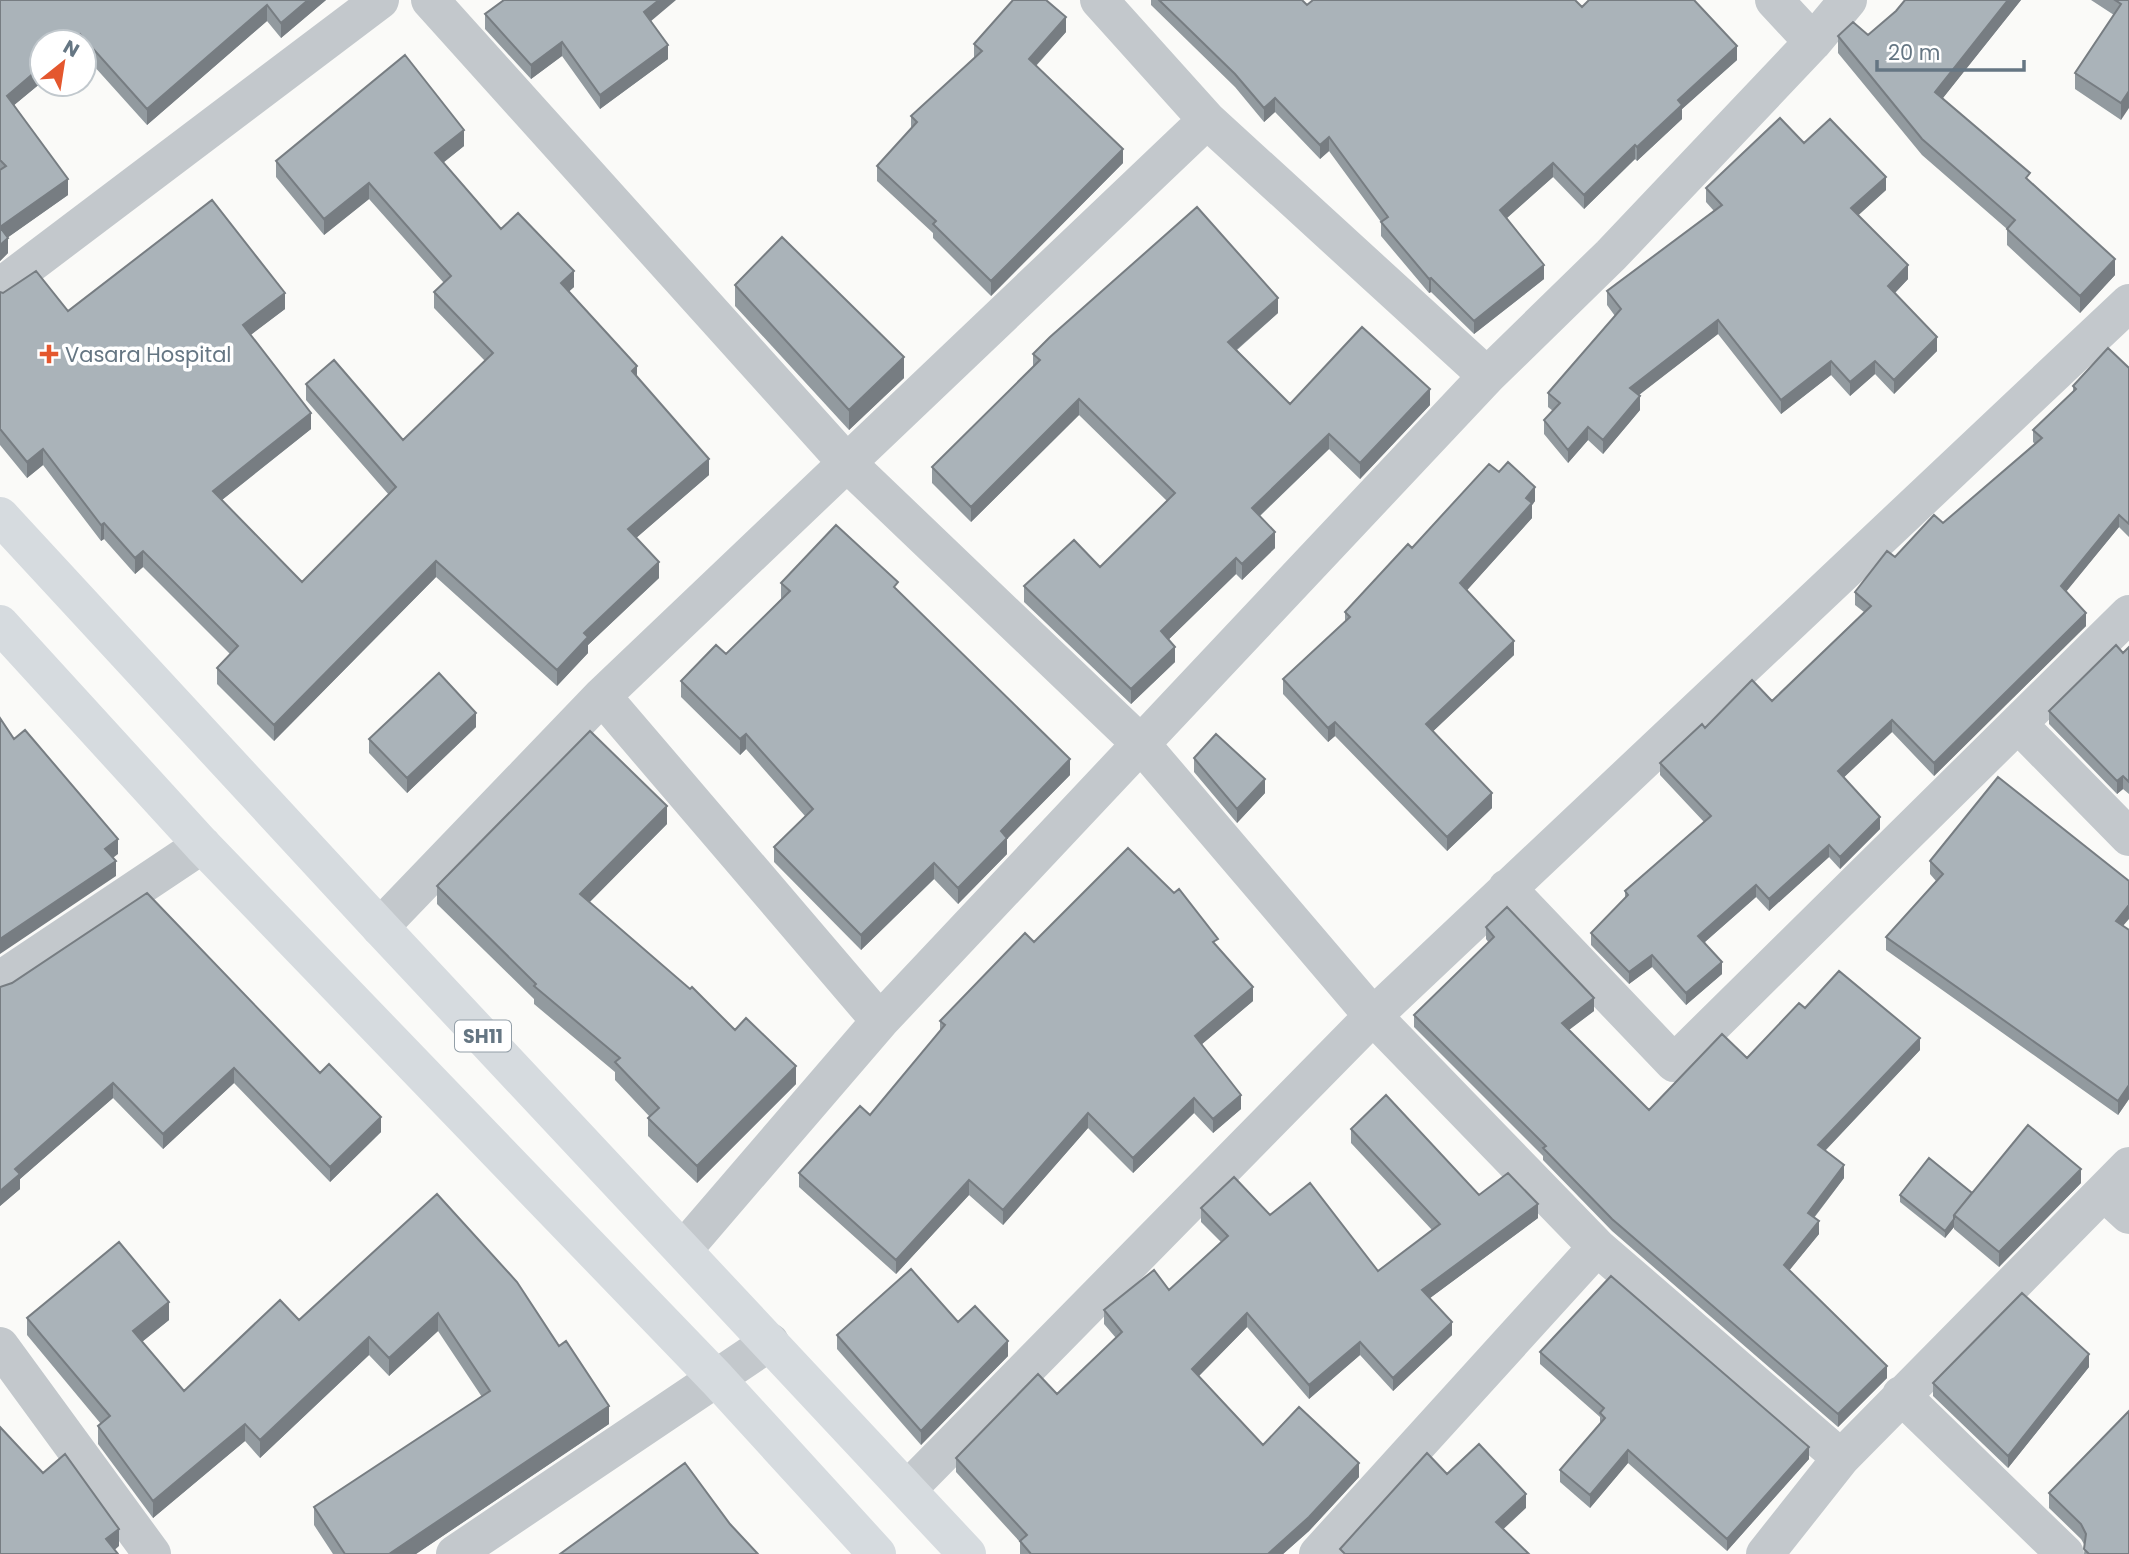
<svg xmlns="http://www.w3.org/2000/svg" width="2129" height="1554" font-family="Poppins,sans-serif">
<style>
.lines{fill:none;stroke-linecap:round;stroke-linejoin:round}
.minor{stroke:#c3c8cc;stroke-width:38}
.major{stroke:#d6dbdf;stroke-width:38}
.wall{fill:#929a9f}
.shaded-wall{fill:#777d82}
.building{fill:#aab3b9;stroke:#777d82;stroke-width:2}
.poi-dot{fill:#e4572e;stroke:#fff;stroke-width:2.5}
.labels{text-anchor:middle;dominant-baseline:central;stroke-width:7;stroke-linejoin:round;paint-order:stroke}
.shield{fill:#fff;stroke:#939fa8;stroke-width:2}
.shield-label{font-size:19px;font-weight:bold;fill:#657683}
.poi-label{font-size:21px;fill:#657683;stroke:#fff;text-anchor:start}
</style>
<rect width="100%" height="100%" fill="#fafaf8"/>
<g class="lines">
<path class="minor" d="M430,0L846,462L1141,744L1373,1016L1597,1247L1318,1554
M1099,0L1207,120L1487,376
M1774,0L1813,42L1848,0
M0,287L380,0
M602,696L880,1021
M2019,725L2129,837
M1507,888L1674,1063L2129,614
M380,927L602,696L1207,120
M0,980L202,845
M2104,1192L2129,1215
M1597,1247L1841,1458
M684,1249L880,1021L1487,376L1611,255L1813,42
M0,1346L152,1554
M1901,1395L2065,1554
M908,1489L1373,1016L2129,303
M455,1554L770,1342
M1765,1554L1841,1458L2129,1166"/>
<path class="major" d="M0,516L380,927L967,1554
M0,624L202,845L717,1379L877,1554"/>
</g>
<path class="wall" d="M0,0H326L281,38L267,21L147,125L84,55V42H42V82L14,105L68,195L8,237V253L0,261Z
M1151,0H1302L1307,5L1582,7L1737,60L1682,109V119L1637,161L1635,159L1584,209L1553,177L1507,218L1544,279L1474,334L1431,292L1429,293L1381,236V222L1329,151L1320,159L1275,112L1264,122L1235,87L1151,5Z
M1905,0H2021L1942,99L2030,182L2115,275L2080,313L2007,245V229L1922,155L1838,53V36L1868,35L1896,11Z
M2091,0H2129L2121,120L2075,89V73L2114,15Z
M485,14L651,21L668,59L600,109L562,56L531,79L485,29Z
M1066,32L1036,66L1123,163L991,296L933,238V233L877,181V166L911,129V116L974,58V44Z
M1804,143L1886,190L1858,215L1908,279L1895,293L1937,351L1894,394L1875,374L1850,396L1831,375L1781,414L1718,334L1638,395L1640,410L1603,454L1588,440L1568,463L1544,434V420L1553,411L1548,407V393L1615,316L1607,305V291L1714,211L1706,202V188Z
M464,146L443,163L501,229L574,287L569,291L637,377L709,475L636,538L659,578L588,645V653L557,686L436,577L274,741L217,684V668L230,654L143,567L135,574L104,539L101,541L43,465L27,478L0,445V292L68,311L285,309L250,335L311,429L222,500L302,582L389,495L306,400V384L403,440L485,361L434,308V292L444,283L369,199L324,235L276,177V161Z
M735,285L904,378L849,430L735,306Z
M1278,313L1237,350L1290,404L1430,405L1360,479L1329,449L1260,516L1275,548L1242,580L1236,574L1168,640L1175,662L1131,704L1024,602V586L1100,567L1167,501L1079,415L971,522L932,483V467L1033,367V354Z
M2129,368V537L2119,527L2066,591L2086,626L1934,776L1892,732L1844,777L1880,829L1840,869L1829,857L1769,911L1756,897L1705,942L1722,974L1686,1005L1652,967L1629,984L1591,945V933L1625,898V891L1704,822L1660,775V763L1705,728L1772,701L1864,612L1855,605V592L1895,557L1943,523L2035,444L2033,442V430L2073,392V386Z
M1499,472L1535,501L1532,505V518L1467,590L1514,655L1433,731L1492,808L1447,851L1335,736L1328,742L1283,694V679L1345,622V612L1412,548Z
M781,583L898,591L1070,775L1007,839V854L958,904L934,879L861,950L774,862V847L805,816L746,749L740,755L681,697V681L726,654L781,599Z
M2129,647V794L2123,789L2117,794L2049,724V711L2123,653Z
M476,727L407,793L369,753V739Z
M1194,758L1265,793L1237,823L1194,772Z
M667,824L589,902L796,1084L697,1183L648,1136V1118L650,1117L615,1080V1072L534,1004V999L437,904V886Z
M1930,861L2123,926L2129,930V1099L2118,1115L1886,950V937L1936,881L1930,874Z
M1486,927L1594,1011L1569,1030L1649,1110L1747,1058L1805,1008L1920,1050L1825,1151L1844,1178L1814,1218L1819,1234L1789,1270L1887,1378L1838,1427L1612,1231L1543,1160V1156L1414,1027V1015L1489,943L1486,939Z
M1034,942L1218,947L1253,1001L1202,1044L1241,1109L1213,1133L1194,1113L1133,1173L1088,1128L1003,1225L969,1195L896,1274L799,1187V1173L870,1115L940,1031V1021Z
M0,987L320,1073L381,1132L330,1182L234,1083L163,1149L113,1098L20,1179V1189L0,1206Z
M1351,1129L1479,1195L1538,1218L1430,1298L1452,1335L1393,1391L1360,1355L1309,1399L1247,1327L1199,1376L1263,1445L1359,1477L1309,1531L1283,1554H1020V1542L956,1472V1458L1057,1394L1116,1338L1104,1324V1310L1169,1290L1221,1242L1201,1222V1208L1270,1215L1378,1271L1432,1230L1351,1143Z
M2081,1183L1999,1267L1954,1229V1227L1945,1238L1900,1202V1195L1972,1193Z
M437,1194L609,1424L416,1554H333L314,1525V1507L482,1397L438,1331L389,1376L369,1355L260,1458L245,1441L153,1518L98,1444V1426L101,1424L27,1335V1318L169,1320L142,1342L184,1391L299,1320Z
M958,1322L1008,1356L921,1445L837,1349V1335Z
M1540,1352L1809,1459L1727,1551L1628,1463L1590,1508L1560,1482V1470L1600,1424V1417L1540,1364Z
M2089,1367L2008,1468L1933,1396V1383Z
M2049,1493L2129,1554H2084L2085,1546L2081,1539L2049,1508Z"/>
<path class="shaded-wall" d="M308,0H326L281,38V23Z
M659,0H676L644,27V12Z
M2008,0H2021L1935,108V92Z
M267,5V21L147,125V109Z
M1066,17V32L1029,73V59Z
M80,34V42H70Z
M562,42V56L531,79V65Z
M668,45V59L600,109V95Z
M1737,46V60L1682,109V119L1637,161V147L1678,100Z
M42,66V82L7,111V96Z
M2129,91V108L2121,120V103Z
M1275,98V112L1264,122V108Z
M464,130V146L435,169V153Z
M1329,137V151L1320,159V145Z
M1635,145V159L1584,209V195Z
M1123,149V163L991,296V281Z
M1553,163V177L1500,224V210Z
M1886,177V190L1851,222V208Z
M68,179V195L0,243V227Z
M369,183V199L324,235V219Z
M8,238V253L0,261V245Z
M2115,259V275L2080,313V296Z
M1544,265V279L1474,334V321Z
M1908,265V279L1888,300V286Z
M574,271V287L561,299V283Z
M1431,278V292L1429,293V279Z
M285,293V309L243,341V325Z
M1278,298V313L1228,357V342Z
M1718,320V334L1630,402V388Z
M1937,337V351L1894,394V380Z
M904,357V378L849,430V410Z
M1831,361V375L1781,414V400Z
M1875,361V374L1850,396V382Z
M637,366V382L632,371Z
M1430,389V405L1360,479V463Z
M1640,396V410L1603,454V440Z
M1079,399V415L971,522V507Z
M311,413V429L213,507V491Z
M1588,427V440L1568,463V450Z
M1329,434V449L1252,523V508Z
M43,449V465L27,478V462Z
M709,459V475L628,545V529Z
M1535,487V501L1532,505V518L1460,598V583Z
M2119,515V527L2061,598V586Z
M104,523V539L101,541V525Z
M1275,532V548L1242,580V564Z
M143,551V567L135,574V558Z
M1236,558V574L1161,647V631Z
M436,561V577L274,741V725Z
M659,562V578L588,645V653L557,686V670L584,633Z
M2086,613V626L1934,776V763Z
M1514,641V655L1426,738V724Z
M1175,647V662L1131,704V689Z
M476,713V727L407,793V778Z
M1892,720V732L1838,783V771Z
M1335,722V736L1328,742V728Z
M746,734V749L740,755V739Z
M1070,759V775L1007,839V854L958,904V888L1001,831Z
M2123,776V789L2117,794V781Z
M1265,779V793L1237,823V809Z
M1492,793V808L1447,851V837Z
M667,806V824L580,912V894Z
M1880,817V829L1840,869V857Z
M118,839V854L105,864V849Z
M1829,845V857L1769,911V899Z
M116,861V876L0,954V939Z
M934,863V879L861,950V935Z
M1756,885V897L1698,948V936Z
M2129,905V919L2116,934V921Z
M1652,955V967L1629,984V972Z
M1722,962V974L1686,1005V993Z
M1253,987V1001L1195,1050V1036Z
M1594,998V1011L1562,1035V1023Z
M1920,1038V1050L1818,1158V1145Z
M796,1066V1084L697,1183V1166Z
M234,1068V1083L163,1149V1134Z
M113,1083V1098L20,1179V1189L0,1206V1191L15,1169Z
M2129,1085V1099L2118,1115V1101Z
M1241,1095V1109L1213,1133V1119Z
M1194,1098V1113L1133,1173V1158Z
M1088,1113V1128L1003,1225V1210Z
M381,1117V1132L330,1182V1167Z
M1844,1165V1178L1808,1225V1213Z
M2081,1169V1183L1999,1267V1252Z
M969,1180V1195L896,1274V1260Z
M1538,1204V1218L1422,1304V1290Z
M1954,1219V1227L1945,1238V1231Z
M1819,1221V1234L1784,1277V1265Z
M169,1302V1320L133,1349V1331Z
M438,1313V1331L389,1376V1358Z
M1247,1313V1327L1192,1383V1369Z
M1452,1322V1335L1393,1391V1378Z
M369,1337V1355L260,1458V1440Z
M1008,1341V1356L921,1445V1431Z
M1360,1342V1355L1309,1399V1385Z
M2089,1354V1367L2008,1468V1456Z
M1887,1366V1378L1838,1427V1414Z
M609,1406V1424L416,1554H389Z
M245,1424V1441L153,1518V1501Z
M1809,1447V1459L1727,1551V1539Z
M1628,1450V1463L1590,1508V1495Z
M1359,1463V1477L1309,1531L1283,1554H1268Z
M1526,1494V1508L1496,1536V1522Z
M119,1529V1546L110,1554L106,1539Z"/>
<path class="building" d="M0,0H308L281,23L267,5L147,109L80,34L70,42H42V66L7,96L68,179L0,227V170L6,166L0,160Z
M504,0H659L644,12L668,45L600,95L562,42L531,65L485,14Z
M1013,0H1046L1066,17L1029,59L1123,149L991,281L933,224L936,221L877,166L917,122L911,116L982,51L974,44Z
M1159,0H1302L1307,5L1313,0H1575L1582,7L1589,0H1694L1737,46L1678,100L1682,105L1637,147L1635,145L1584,195L1553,163L1500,210L1544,265L1474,321L1431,278L1429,279L1381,222L1388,217L1329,137L1320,145L1275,98L1264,108L1235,74Z
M1905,0H2008L1935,92L2030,173L2026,178L2115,259L2080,296L2007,229L2015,220L1922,139L1838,36L1853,22L1868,35L1896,11Z
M2115,0H2129V91L2121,103L2075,73L2121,4Z
M405,55L464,130L435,153L501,229L518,213L574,271L561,283L637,366L632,371L709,459L628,529L659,562L584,633L588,637L557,670L436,561L274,725L217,668L238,646L143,551L135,558L104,523L101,525L43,449L27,462L0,429V292L3,293L36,271L68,311L212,200L285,293L243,325L311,413L213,491L302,582L396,487L306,384L334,360L403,440L493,353L434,292L451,276L369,183L324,219L276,161Z
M1780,118L1804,143L1830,119L1886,177L1851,208L1908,265L1888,286L1937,337L1894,380L1875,361L1850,382L1831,361L1781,400L1718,320L1630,388L1640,396L1603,440L1588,427L1568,450L1544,420L1560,403L1548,393L1621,309L1607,291L1722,205L1706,188Z
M1197,207L1278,298L1228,342L1290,404L1362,327L1430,389L1360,463L1329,434L1252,508L1275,532L1242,564L1236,558L1161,631L1175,647L1131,689L1024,586L1074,540L1100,567L1175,493L1079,399L971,507L932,467L1040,360L1033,354L1050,337Z
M0,227L8,238L0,245Z
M782,237L904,357L849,410L735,285Z
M2108,348L2129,368V524L2119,515L2061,586L2086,613L1934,763L1892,720L1838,771L1880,817L1840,857L1829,845L1769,899L1756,885L1698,936L1722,962L1686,993L1652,955L1629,972L1591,933L1628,895L1625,891L1711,816L1660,763L1702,724L1705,728L1752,680L1772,701L1871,606L1855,592L1887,551L1895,557L1934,515L1943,523L2042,438L2033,430L2076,389L2073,386Z
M1508,462L1535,487L1526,498L1532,503L1460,583L1514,641L1426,724L1492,793L1447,837L1335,722L1328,728L1283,679L1350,617L1345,612L1408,544L1412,548L1489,464L1499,472Z
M836,525L898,582L894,587L1070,759L1001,831L1007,838L958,888L934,863L861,935L774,847L813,809L746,734L740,739L681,681L716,645L726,654L790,591L781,583Z
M2116,645L2123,653L2129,647V782L2123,776L2117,781L2049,711Z
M439,673L476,713L407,778L369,739Z
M0,718L14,739L25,730L118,839L105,849L116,861L0,939Z
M590,731L667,806L580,894L690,989L692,987L735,1030L746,1018L796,1066L697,1166L648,1118L659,1108L615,1062L620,1058L534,986L536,984L437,886Z
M1216,734L1265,779L1237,809L1194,758Z
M1998,777L2129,881V905L2116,921L2129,930V1085L2118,1101L1886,937L1943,874L1930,861Z
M1128,848L1174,893L1179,889L1218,939L1213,942L1253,987L1195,1036L1241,1095L1213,1119L1194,1098L1133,1158L1088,1113L1003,1210L969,1180L896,1260L799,1173L860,1106L870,1115L945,1025L940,1021L1025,933L1034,942Z
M147,893L320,1073L329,1064L381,1117L330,1167L234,1068L163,1134L113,1083L15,1169L20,1174L0,1191V987L12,983Z
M1507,907L1594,998L1562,1023L1649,1110L1722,1034L1747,1058L1799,1003L1805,1008L1839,971L1920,1038L1818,1145L1844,1165L1808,1213L1819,1221L1784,1265L1887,1366L1838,1414L1612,1219L1543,1148L1546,1146L1414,1015L1494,937L1486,927Z
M1386,1095L1479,1195L1508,1173L1538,1204L1422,1290L1452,1322L1393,1378L1360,1342L1309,1385L1247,1313L1192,1369L1263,1445L1299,1407L1359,1463L1309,1517L1268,1554H1031L1020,1541L1027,1535L956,1458L1038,1374L1057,1394L1122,1332L1104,1310L1154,1270L1169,1290L1228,1236L1201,1208L1234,1177L1270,1215L1310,1183L1378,1271L1440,1224L1351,1129Z
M2028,1125L2081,1169L1999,1252L1954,1215Z
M1929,1158L1972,1193L1954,1215V1219L1945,1231L1900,1195Z
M437,1194L517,1282L559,1346L566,1341L609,1406L389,1554H345L314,1507L490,1391L438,1313L389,1358L369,1337L260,1440L245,1424L153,1501L98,1426L110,1416L27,1318L119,1242L169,1302L133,1331L184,1391L280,1300L299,1320Z
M911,1269L958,1322L975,1306L1008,1341L921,1431L837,1335Z
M1611,1276L1809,1447L1727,1539L1628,1450L1590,1495L1560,1470L1605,1418L1600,1413L1604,1408L1540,1352Z
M2022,1293L2089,1354L2008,1456L1933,1383Z
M2129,1411V1554H2089L2084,1549L2086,1534L2081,1524L2049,1493Z
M0,1427L43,1473L65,1454L119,1529L106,1539L118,1554H0Z
M1479,1444L1526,1494L1496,1522L1529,1554H1345L1340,1549L1427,1453L1447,1474Z
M685,1463L730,1524L758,1554H560Z"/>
<path class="poi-dot" d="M45.5 343.5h7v7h7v7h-7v7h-7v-7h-7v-7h7z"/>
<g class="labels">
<rect class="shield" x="455" y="1020.5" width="56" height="31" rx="5"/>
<g class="shield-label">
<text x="483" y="1036">SH11</text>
</g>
<g class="poi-label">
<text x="65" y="354">Vasara Hospital</text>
</g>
</g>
<g transform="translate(63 63) rotate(30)"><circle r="33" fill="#ffffff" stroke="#c1c8cd" stroke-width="2"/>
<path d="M0-5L12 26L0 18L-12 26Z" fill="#e4572e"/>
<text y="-10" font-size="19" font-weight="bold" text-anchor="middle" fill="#657683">N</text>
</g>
<path d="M1877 60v10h147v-10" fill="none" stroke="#657683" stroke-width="3.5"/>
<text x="1888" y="60" font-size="21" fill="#657683" stroke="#ffffff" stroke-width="5" paint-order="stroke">20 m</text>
</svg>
